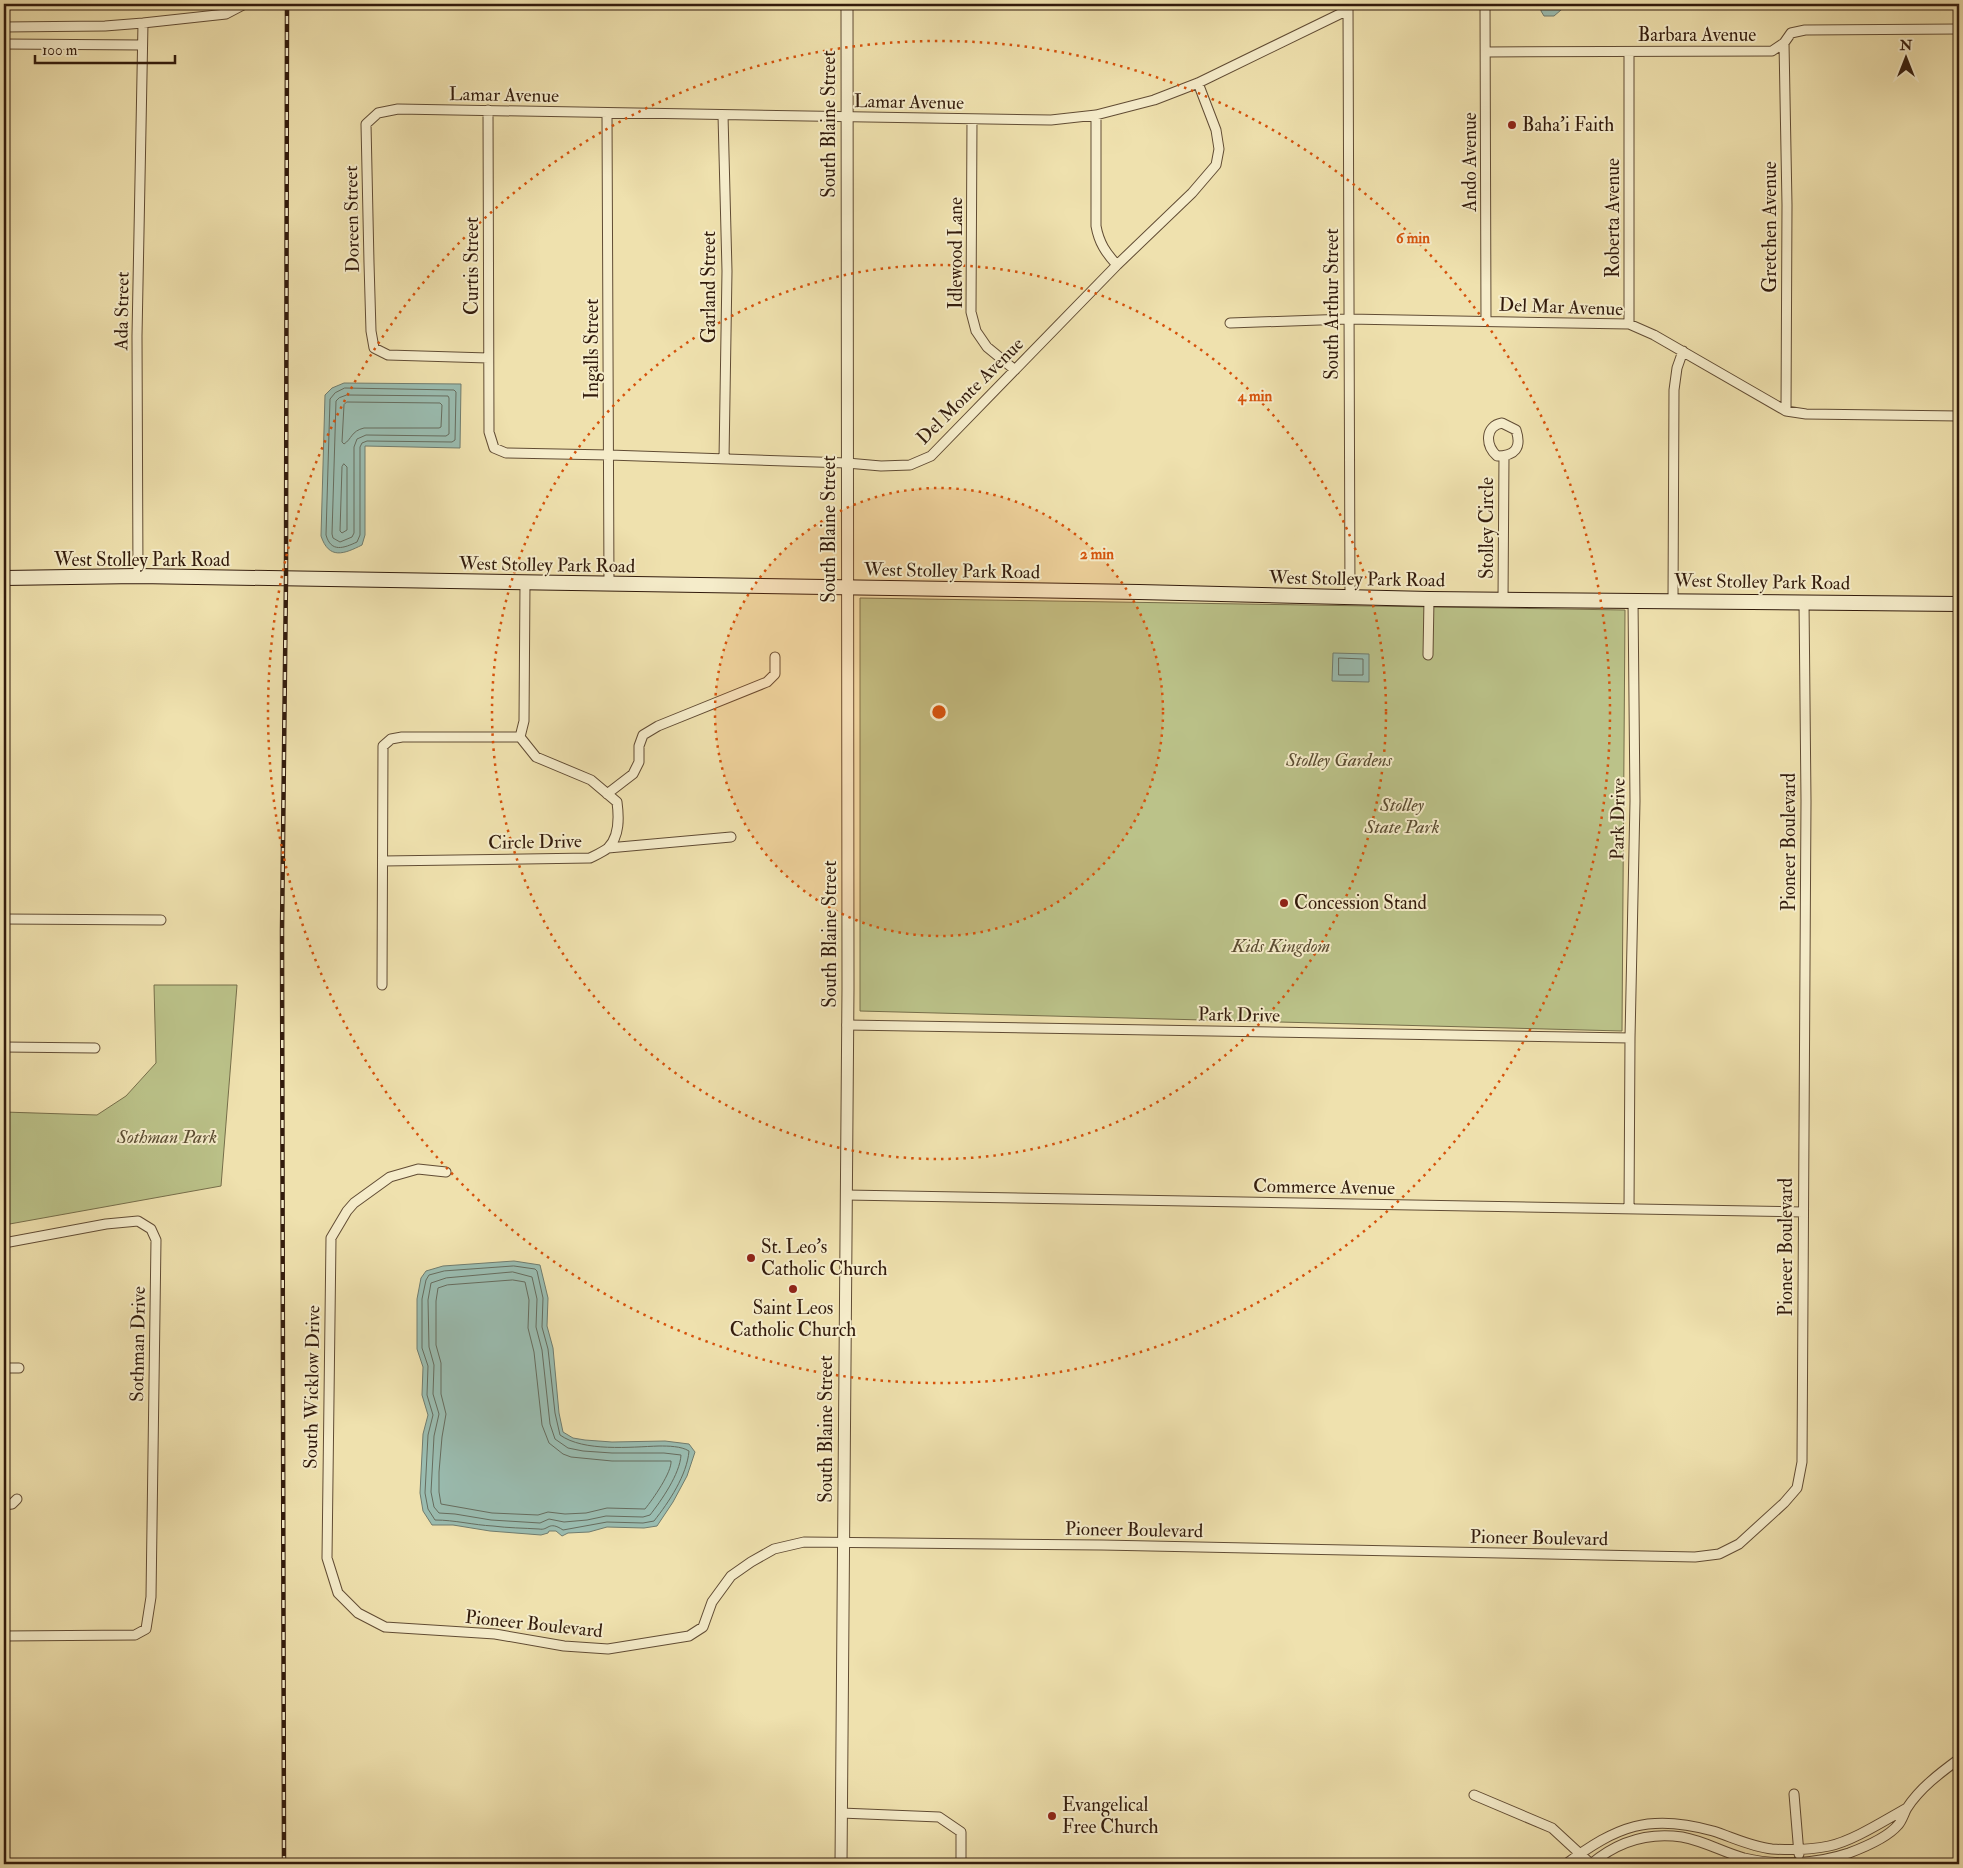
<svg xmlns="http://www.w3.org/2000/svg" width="1963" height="1868" font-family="'IM FELL Double Pica',serif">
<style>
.green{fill:#bbc289;stroke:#766e4a}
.water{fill:#9abcb0;stroke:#707c6e}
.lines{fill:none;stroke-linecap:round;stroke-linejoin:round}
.shore{stroke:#666c5e;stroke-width:1}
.minor-casing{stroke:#614c34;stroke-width:11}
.tertiary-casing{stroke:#614c34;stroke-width:13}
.secondary-casing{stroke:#321b0c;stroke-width:16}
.minor{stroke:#f5ecca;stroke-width:9}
.tertiary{stroke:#f5ecca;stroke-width:11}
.secondary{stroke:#f5ecca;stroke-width:14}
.rail-casing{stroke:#321b0c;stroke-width:4.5}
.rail{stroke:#f5ecca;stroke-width:2.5;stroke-dasharray:8;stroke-linecap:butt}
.ring{fill:none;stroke:#d6530c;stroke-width:2.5;stroke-dasharray:2.5 5}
.poi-dot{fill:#8f2418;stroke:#f5ecca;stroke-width:2}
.labels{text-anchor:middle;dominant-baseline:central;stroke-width:4;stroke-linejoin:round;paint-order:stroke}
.street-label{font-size:19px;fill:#321b0c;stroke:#f5ecca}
.poi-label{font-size:19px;fill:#321b0c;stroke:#f5ecca;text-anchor:start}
.park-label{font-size:19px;font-style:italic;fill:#5b4d32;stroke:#f5ecca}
.centre{fill:#d6530c;stroke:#f5ecca;stroke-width:2.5}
.ring-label{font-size:15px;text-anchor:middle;font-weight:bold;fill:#d6530c;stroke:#f5ecca;stroke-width:4;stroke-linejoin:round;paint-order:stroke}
</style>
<rect width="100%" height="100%" fill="#efe1ae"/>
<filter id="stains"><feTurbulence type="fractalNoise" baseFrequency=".004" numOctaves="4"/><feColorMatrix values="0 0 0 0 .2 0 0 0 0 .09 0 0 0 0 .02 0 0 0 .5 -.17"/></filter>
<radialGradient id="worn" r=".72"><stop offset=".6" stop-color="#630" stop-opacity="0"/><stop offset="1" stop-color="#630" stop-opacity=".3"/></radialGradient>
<path class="green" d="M860,598L1625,610L1622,1031L860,1011Z
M154,985H237L221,1186L4,1225V1112L97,1115L126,1096L156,1063Z"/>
<path class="water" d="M1541,4H1568L1554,16H1544L1541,11Z
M344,383L461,384L460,448L365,446V535L362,545C344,554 329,560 321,536L325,395L332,388Z
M1333,653L1369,654V682L1332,681Z
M514,1261L540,1265L548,1298L547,1326L553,1348L559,1413L563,1432L573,1438L585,1440L612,1442L665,1441L689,1444L695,1452L687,1476L673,1502L657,1526L644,1528L607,1527L589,1532L568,1533L562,1536L556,1531H549L548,1533L541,1535L490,1531L453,1525H432L423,1511L420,1493L423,1434L428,1415L422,1395L423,1367L417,1349V1299L421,1278L426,1271L443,1266Z"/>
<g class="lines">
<path class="shore" d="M345,388L454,390L456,392L455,440L452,442L367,441L362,443L360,447V535L357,542C344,548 331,553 326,535L330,399L335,393Z
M347,395L448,396L449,398V434L446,436L366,435L357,439L354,447V533L352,537L340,542L333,538L332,534L336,401L339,398Z
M347,402L440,403L442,405L441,427L439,428H364C351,431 352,439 344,444L342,442L344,405Z
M344,464L347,467V530L342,533L340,531L342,467Z
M1339,658L1363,659V675H1339Z
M514,1266L535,1269L537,1271L543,1298L542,1327L548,1349L555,1413L560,1435C584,1452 630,1447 659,1446C668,1446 681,1446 689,1451C687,1475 669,1502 654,1521L643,1523L607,1522L563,1530C548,1520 549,1531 539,1529C523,1528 508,1528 493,1526C473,1525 455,1520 435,1520L428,1509L425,1493L428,1435L433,1415L427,1395L428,1366L422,1348V1299L426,1280L429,1275L444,1271Z
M513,1272L532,1277L537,1299L536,1327L542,1350L550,1424L555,1439L568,1448L583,1451L612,1453H664L681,1455C680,1474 661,1501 650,1515L643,1517L606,1516L587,1520L564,1522L549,1519L540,1523L491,1520L455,1514L439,1513L434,1507L431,1492L434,1436L439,1414L433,1394L434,1365L429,1347L428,1300L431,1283L446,1278Z
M513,1280L525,1282L529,1300L528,1328L534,1352L542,1425L549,1443L563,1454L571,1457L612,1461H671C672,1472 653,1499 645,1509L607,1508L586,1513L565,1514L548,1512L538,1515L492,1513L441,1504L439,1492V1472L442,1437L446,1414L441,1394V1363L436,1345V1301L438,1288L447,1285Z"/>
<defs>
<path id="minor" d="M1485,4L1486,321
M1348,6L1350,597
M4,27L105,26L143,23L226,14L245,4
M1784,43L1787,205L1786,411
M4,44L142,45
M1486,52L1772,51L1784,43L1791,33L1805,30L1959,29
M488,110L489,432L494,448L506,453L609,455L847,463L881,466L910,465L931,456L1117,265L1192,193L1216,165L1219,149L1216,130L1198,83
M607,114L609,585
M723,115L727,271L724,459
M1096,115V226C1099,243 1106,253 1117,265
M972,119L971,312L976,331L987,347L1015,370
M1230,323L1348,319L1629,324L1654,335L1786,411L1806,414L1959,416
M1629,324V52
M488,358L388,355L374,348L371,331L369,263L366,124L378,113L398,109L1051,120L1096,115L1154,100L1198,83L1348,10
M1502,423L1516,430C1522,448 1515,456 1497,456C1485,445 1485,426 1502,423Z
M138,576L137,336L143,23
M1503,600L1504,456
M1673,600L1674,390L1677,368L1683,351
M1428,655L1429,599
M520,737L524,721L525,583
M607,794L633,774L639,762V746L643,735L658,726L767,682L775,674V657
M608,848L731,837
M4,919L161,920
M382,985L383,746L391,739L402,737H520L536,757L591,780L617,802C619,817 620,836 608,848C603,852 596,855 590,858L383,861
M847,1025L1630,1038
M4,1047L95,1048
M446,1172L418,1169L390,1177L354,1203L347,1211L331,1238L327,1558L338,1593L358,1613L385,1627L495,1634L564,1646L608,1649L689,1636L703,1627L712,1602L731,1576L751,1562L774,1549L804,1542L1102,1545L1695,1557L1719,1554L1739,1544L1784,1503L1797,1488L1802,1462L1806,801L1804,601
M846,1195L1803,1212
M1629,1209L1630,1038L1635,801L1633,600
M4,1243L106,1224L138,1221L151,1229L156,1240L151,1597L146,1629L135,1635L4,1636
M4,1368H19
M4,1505L12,1504L17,1499
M1794,1794L1799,1854
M1474,1795L1552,1828L1591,1864
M841,1813L939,1817L961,1832V1864
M1566,1864C1617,1826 1649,1813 1713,1831C1732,1837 1752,1847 1772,1849C1789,1850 1811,1850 1829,1846C1853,1841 1885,1820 1907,1808
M1591,1864C1617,1842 1648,1832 1682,1837C1704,1841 1723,1852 1744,1858C1778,1866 1816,1864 1849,1853C1865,1847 1887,1838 1898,1825C1902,1821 1904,1813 1907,1808C1920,1788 1940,1773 1959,1759"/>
<path id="tertiary" d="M841,1864L848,988L847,4"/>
<path id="secondary" d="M4,578L138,576L1139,592L1429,599L1959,604"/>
</defs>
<use href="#minor" class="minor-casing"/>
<use href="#tertiary" class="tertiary-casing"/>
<use href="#secondary" class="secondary-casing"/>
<use href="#minor" class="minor"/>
<use href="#tertiary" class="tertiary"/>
<use href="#secondary" class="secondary"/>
<defs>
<path id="rail" d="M284,1864L282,931L286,579L287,4"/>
</defs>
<use href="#rail" class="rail-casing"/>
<use href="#rail" class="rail"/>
</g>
<circle cx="939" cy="712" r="224" fill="#d6530c" fill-opacity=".12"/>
<g class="ring">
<circle cx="939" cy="712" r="224"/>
<circle cx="939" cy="712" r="447"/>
<circle cx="939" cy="712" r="671"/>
</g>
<g class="poi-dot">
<circle cx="1512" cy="125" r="5"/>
<circle cx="1284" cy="903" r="5"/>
<circle cx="751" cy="1258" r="5"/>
<circle cx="793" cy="1289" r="5"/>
<circle cx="1052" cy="1816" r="5"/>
</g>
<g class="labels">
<g class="street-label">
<text x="1697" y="35">Barbara Avenue</text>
<text transform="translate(504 95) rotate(1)">Lamar Avenue</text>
<text transform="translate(909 102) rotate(1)">Lamar Avenue</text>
<text transform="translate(829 124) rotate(-90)">South Blaine Street</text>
<text transform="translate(1470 162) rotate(-90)">Ando Avenue</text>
<text transform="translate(1613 218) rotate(-90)">Roberta Avenue</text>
<text transform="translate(352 219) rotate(-91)">Doreen Street</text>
<text transform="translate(1770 227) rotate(-90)">Gretchen Avenue</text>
<text transform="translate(956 253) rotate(-90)">Idlewood Lane</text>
<text transform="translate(472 266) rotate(-90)">Curtis Street</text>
<text transform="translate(709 287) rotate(-90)">Garland Street</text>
<text transform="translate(1332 304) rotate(-90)">South Arthur Street</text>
<text transform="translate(1561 307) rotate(2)">Del Mar Avenue</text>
<text transform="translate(122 311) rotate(-89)">Ada Street</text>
<text transform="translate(592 349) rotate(-90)">Ingalls Street</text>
<text transform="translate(970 391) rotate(-45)">Del Monte Avenue</text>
<text transform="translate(1487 528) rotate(-90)">Stolley Circle</text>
<text transform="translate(829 529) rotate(-90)">South Blaine Street</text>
<text x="142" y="560">West Stolley Park Road</text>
<text transform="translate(547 565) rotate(1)">West Stolley Park Road</text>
<text transform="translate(952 571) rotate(1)">West Stolley Park Road</text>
<text transform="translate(1357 579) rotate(1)">West Stolley Park Road</text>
<text transform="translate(1762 582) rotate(1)">West Stolley Park Road</text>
<text transform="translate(1618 819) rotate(-89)">Park Drive</text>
<text transform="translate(535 842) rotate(-1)">Circle Drive</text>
<text transform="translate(1789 842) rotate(-90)">Pioneer Boulevard</text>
<text transform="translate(830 934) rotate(-90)">South Blaine Street</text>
<text transform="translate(1239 1015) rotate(1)">Park Drive</text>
<text transform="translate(1324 1187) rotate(1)">Commerce Avenue</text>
<text transform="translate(1786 1247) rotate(-90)">Pioneer Boulevard</text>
<text transform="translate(138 1344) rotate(-89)">Sothman Drive</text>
<text transform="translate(312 1387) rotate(-89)">South Wicklow Drive</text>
<text transform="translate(826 1429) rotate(-90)">South Blaine Street</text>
<text transform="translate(1134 1530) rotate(1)">Pioneer Boulevard</text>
<text transform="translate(1539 1538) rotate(1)">Pioneer Boulevard</text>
<text transform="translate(534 1624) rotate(6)">Pioneer Boulevard</text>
</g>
<g class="poi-label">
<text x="1522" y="125">Baha'i Faith</text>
<text x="1294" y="903">Concession Stand</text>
<text x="761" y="1247">St. Leo's<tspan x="761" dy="22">Catholic Church</tspan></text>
<text x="793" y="1308" text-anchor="middle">Saint Leos<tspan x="793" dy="22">Catholic Church</tspan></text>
<text x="1062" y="1805">Evangelical<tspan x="1062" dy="22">Free Church</tspan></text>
</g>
<g class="park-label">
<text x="1339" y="760">Stolley Gardens</text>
<text x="1402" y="805">Stolley<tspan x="1402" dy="22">State Park</tspan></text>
<text x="1281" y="946">Kids Kingdom</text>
<text x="167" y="1137">Sothman Park</text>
</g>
</g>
<circle cx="939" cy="712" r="8" class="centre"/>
<g class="ring-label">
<text x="1413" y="243">6 min</text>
<text x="1255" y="401">4 min</text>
<text x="1097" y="559">2 min</text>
</g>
<rect width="1963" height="1868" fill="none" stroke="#efe1ae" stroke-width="20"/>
<rect x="5" y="5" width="1953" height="1858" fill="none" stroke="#321b0c" stroke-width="2.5"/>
<rect x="10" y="10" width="1943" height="1848" fill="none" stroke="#321b0c"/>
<g transform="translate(1906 58)" stroke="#f5ecca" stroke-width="4" paint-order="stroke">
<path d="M0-4L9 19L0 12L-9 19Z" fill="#321b0c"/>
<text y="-8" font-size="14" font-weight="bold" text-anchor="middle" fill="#321b0c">N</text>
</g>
<path d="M35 55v8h140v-8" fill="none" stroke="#321b0c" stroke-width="2.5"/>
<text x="42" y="55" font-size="15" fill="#321b0c" stroke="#f5ecca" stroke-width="4" paint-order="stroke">100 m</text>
<rect width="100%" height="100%" filter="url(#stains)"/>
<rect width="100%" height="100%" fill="url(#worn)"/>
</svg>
